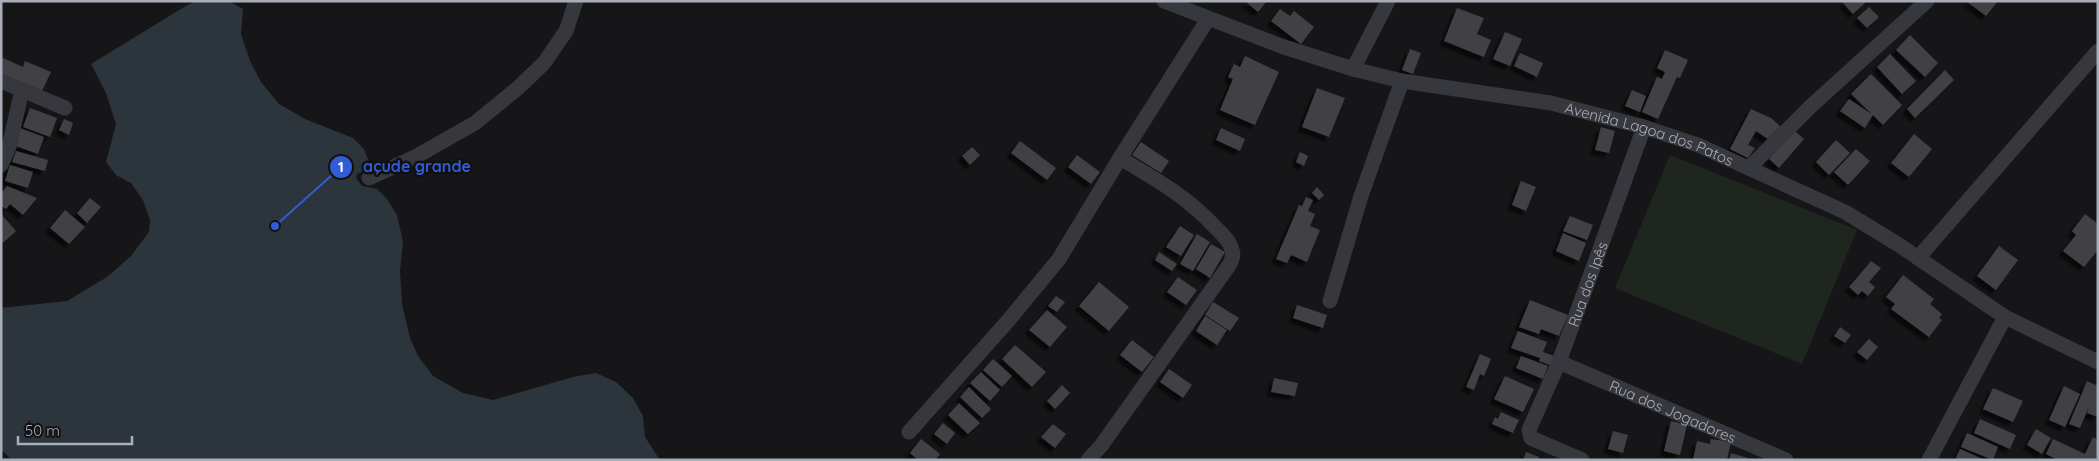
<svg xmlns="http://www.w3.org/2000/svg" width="2099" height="461" font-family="Quicksand,sans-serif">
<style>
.green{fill:#1e261f}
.water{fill:#2c353c}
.building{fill:#404145;filter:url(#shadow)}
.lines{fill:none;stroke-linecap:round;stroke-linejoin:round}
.minor{stroke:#37383d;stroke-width:15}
.labels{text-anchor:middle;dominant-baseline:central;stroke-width:5;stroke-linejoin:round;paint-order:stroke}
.street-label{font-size:15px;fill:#a8adb8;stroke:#111113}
.leader{fill:none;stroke:#325cd3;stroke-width:2}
.callout-dot{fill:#325cd3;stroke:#111113;stroke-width:2}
.mark-label{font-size:15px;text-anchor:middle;font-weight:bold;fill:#fff}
.callout-label{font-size:16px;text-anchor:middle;font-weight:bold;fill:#325cd3;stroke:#111113;stroke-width:5;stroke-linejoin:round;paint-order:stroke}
</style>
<defs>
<filter id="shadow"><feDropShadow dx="-4.5" dy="4.5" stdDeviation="1" flood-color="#0009"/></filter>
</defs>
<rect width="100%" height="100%" fill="#161618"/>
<path class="green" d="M1670,155L1857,230L1802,364L1615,288Z"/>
<path class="water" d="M196,1H228L243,9L241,34L250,61L261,82L279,104L305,119L353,138L364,149L371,167L357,174L356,178L362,186L377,189L387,199L397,215L403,242L400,271L402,304L410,338L418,356L433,376L463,393L493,400L573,377L596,373L616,382L633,398L643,416L645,437L660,460H12L1,449V308L67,301L107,277L131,256L149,232L150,220L143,200L131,183L116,175L106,162L116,124L106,93L91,64L184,7Z"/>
<path class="building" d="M1245,1H1267L1258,12Z
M1845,1H1865L1866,2L1853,14L1843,3Z
M1966,1H1998L1986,16Z
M1869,7L1879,17L1867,28L1857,18Z
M1457,8L1484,18L1477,34L1491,40L1484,57L1444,41Z
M1280,9L1290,16L1294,11L1314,27L1301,44L1271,21Z
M1505,32L1522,39L1510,66L1493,59Z
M1910,35L1938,63L1925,77L1896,50Z
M1410,49L1421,53L1413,74L1402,70Z
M1665,50L1688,60L1680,78L1677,77L1658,119L1642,112L1657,77L1662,79L1665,72L1657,68Z
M1520,53L1543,63L1537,77L1514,66Z
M1890,54L1916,81L1902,94L1877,67Z
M1245,56L1279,72L1255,125L1220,110L1233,79L1228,77L1234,64L1240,67Z
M1,57L23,67L25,61L51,72L41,93L1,75Z
M1945,70L1954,80L1915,118L1907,109Z
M1871,74L1902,105L1883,125L1851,94Z
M1317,88L1345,98L1329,137L1302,127Z
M1632,90L1646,96L1640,112L1625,106Z
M1849,99L1873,115L1865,128L1840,111Z
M30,108L57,118L50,137L23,127Z
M1751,109L1771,118L1780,126L1768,139L1756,131L1748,145L1755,148L1748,158L1730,149Z
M64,119L73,123L69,135L59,130Z
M1601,127L1615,131L1609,153L1595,150Z
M20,128L44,137L38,154L13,145Z
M1221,128L1245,139L1240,151L1216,140Z
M1794,130L1804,139L1779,168L1769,159Z
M1914,134L1932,149L1909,177L1891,163Z
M1836,140L1850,153L1829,175L1816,162Z
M1020,141L1056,168L1047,180L1011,153Z
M1141,142L1169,161L1161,173L1132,155Z
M972,147L980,155L970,165L962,156Z
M1856,149L1870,161L1848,185L1834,172Z
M16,151L48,160L45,171L12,162Z
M1300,152L1308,156L1304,166L1296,162Z
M1077,155L1100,172L1091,184L1068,167Z
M10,165L33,172L28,188L5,181Z
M1521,181L1536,187L1526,211L1512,205Z
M7,186L37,198L23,215L10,204L6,209L1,206V194Z
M1317,187L1324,195L1319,200L1312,193Z
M1306,197L1313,200L1308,211L1315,214L1310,226L1320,230L1307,262L1291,255L1287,263L1276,259L1299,205L1302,206Z
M90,198L101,207L87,223L77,213Z
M65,210L85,227L69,244L50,228Z
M1,214L16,231L3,243L1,241Z
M2085,214L2098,224V250L2084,267L2063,251L2076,235L2072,231Z
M1570,216L1593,225L1587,240L1563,231Z
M1180,226L1194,235L1181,256L1166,247Z
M1563,233L1586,243L1579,261L1556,251Z
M1197,234L1210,242L1193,271L1180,264Z
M1211,244L1225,252L1210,278L1196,269Z
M1999,246L2018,260L1996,290L1977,276Z
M1159,252L1177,264L1172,271L1155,260Z
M1871,261L1881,268L1869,282L1875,287L1868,296L1862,291L1858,295L1849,287Z
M1903,275L1934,299L1930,304L1942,314L1939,318L1942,320L1929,337L1891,309L1895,304L1886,297Z
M1178,277L1197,290L1186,305L1167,292Z
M1099,282L1129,307L1109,331L1079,306Z
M1056,296L1065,302L1057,312L1048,306Z
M1530,300L1568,315L1559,336L1541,329L1539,334L1519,327Z
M1213,302L1239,318L1230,331L1205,315Z
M1297,305L1327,315L1323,328L1293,318Z
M1047,310L1067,327L1050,347L1029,330Z
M1205,316L1227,330L1217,345L1196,331Z
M1840,327L1851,335L1845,343L1834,336Z
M1518,331L1547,342L1543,352L1554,356L1550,365L1539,361L1540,358L1511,348Z
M1869,339L1878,347L1867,360L1857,352Z
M1132,340L1154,357L1142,372L1120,355Z
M1015,345L1046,372L1032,387L1002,359Z
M1480,354L1491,359L1484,376L1480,374L1474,390L1466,387Z
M1521,356L1548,366L1543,379L1516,368Z
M993,359L1012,376L1002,387L983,370Z
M1169,369L1192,385L1183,398L1160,382Z
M981,372L1000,390L990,401L970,383Z
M1505,376L1534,389L1523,412L1494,399Z
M1274,378L1298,383L1295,396L1271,392Z
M2087,381L2098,386V417L2087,413L2090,404L2080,428L2069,424Z
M1062,385L1070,393L1055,409L1047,401Z
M2064,386L2080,394L2065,427L2049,420Z
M969,387L991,409L982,418L960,397Z
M1993,388L2023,401L2013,422L1983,409Z
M959,403L980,423L968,434L948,415Z
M1501,412L1519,420L1513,433L1492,424L1495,417L1498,419Z
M1980,419L2016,435L2010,449L1974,433Z
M1671,421L1687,425L1680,455L1664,451Z
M943,423L955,433L947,444L934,434Z
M1053,424L1066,434L1055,448L1041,437Z
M2036,429L2051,438L2042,454L2027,445Z
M1613,431L1628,435L1623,453L1608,449Z
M1967,433L1998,447L1993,460L1961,447Z
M2093,437L2098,440V455L2096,459L2058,460L2046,454L2053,439L2085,454Z
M921,439L940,454L935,460H918L910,453Z
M1711,439L1731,442L1727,460H1693L1697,441L1710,444Z
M1960,449L1985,460H1955Z
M1526,452L1539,457L1538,460H1523Z
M1731,453L1748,458V460H1729Z"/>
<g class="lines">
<g class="minor">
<path id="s1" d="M1164,1L1281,46L1353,69L1402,81L1551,103L1644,127L1698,145L1845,212L1899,245L2005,317L2098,362"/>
<path d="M1353,69L1388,1"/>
<path d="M1,81L65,108"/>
<path d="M1,165L9,147L22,90"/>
<path d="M1749,168L1810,107L1927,1"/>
<path d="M369,178L417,156L475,123L518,88L544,63L566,31L576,1"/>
<path d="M1918,258L2098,51"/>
<path d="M1330,301L1361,196L1402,81"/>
<path id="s2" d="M1559,362L1786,460"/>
<path d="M909,432L1007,322L1059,259L1120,158L1208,19"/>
<path d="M1088,460L1101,446L1230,264C1232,259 1234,255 1232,250C1230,241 1222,234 1216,228C1186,196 1157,180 1120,158"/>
<path id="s3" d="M1582,460L1531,438L1529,430L1559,362L1644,127"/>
<path d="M1929,460L2005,317"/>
</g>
</g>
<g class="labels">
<g class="street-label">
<text stroke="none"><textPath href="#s1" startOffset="505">Avenida Lagoa dos Patos</textPath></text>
<text stroke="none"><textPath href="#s3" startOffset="221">Rua dos Ipês</textPath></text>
<text stroke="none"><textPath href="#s2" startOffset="124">Rua dos Jogadores</textPath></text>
</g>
</g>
<path class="leader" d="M275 226L341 167"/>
<g class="callout-dot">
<circle cx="275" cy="226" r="5"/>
<circle cx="341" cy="167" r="12"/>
</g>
<g class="mark-label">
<text x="341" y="172">1</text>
</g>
<g class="callout-label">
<text x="417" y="172">açude grande</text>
</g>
<rect width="2099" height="461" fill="none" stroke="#a8adb8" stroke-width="5"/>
<path d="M18 436v8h114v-8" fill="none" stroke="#a8adb8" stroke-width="2.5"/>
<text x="25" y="436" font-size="15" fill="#a8adb8" stroke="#111113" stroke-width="4" paint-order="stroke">50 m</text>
</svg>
